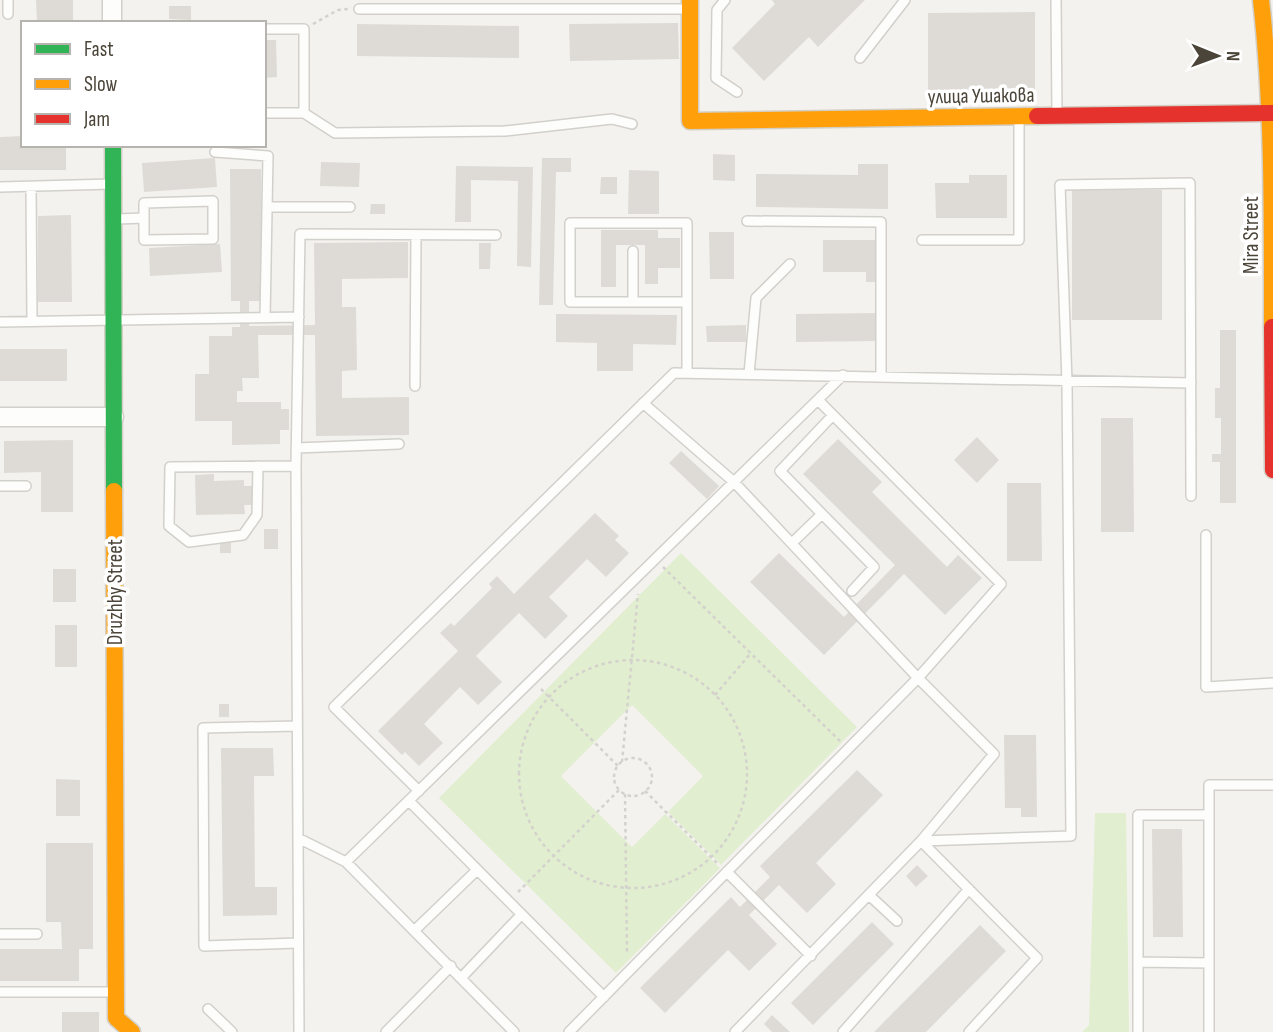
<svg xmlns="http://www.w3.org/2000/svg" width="1273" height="1032" font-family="'Sofia Sans Condensed',sans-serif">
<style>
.green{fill:#e1eecf}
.building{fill:#dedbd6}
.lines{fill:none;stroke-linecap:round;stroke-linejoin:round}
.lane-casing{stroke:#d2d0cb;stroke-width:12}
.street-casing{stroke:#d2d0cb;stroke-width:21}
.fast-casing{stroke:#d3cfc5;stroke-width:19}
.slow-casing{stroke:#d3cfc5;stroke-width:19}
.jam-casing{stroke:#d3cfc5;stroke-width:19}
.path{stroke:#d3d2cc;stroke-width:2.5;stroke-dasharray:3.5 3.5;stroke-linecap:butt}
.lane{stroke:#fdfdfc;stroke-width:9}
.street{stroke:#fdfdfc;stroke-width:18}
.fast{stroke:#30b455;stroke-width:16}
.slow{stroke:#ff9f0a;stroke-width:16}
.jam{stroke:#e5322d;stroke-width:16}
.labels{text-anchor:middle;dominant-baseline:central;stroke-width:7;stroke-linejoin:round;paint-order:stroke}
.street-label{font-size:21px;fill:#4b4439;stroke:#fff}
</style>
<rect width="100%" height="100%" fill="#f4f2ee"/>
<path class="green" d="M681,553L857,727L721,865L668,812L703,776L632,705L561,776L632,847L665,814L720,868L616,973L439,798Z
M1095,813H1126L1129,1032H1082L1089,1025Z"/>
<path class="building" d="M36,0H73V23H37Z
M772,0H865L818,47L809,37L764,81L732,48L775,4Z
M169,6H191V20L169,19Z
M1035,12V95H928V13Z
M678,23L679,59L570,61L569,24Z
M357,24L519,26V58L357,56Z
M264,40H276L277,77L264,78Z
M23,136V145H66V170H0V137Z
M713,154L735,155V181L713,180Z
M215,158L217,187L144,192L142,163Z
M542,158H571V172H556L553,305H539Z
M321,162L360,163L359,187L320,186Z
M858,164H888V209L756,207V174L858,175Z
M456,166L533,167L531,267L517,266L518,181L471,180V222H455Z
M230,169H261L262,301H249V326L315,325L314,243L408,242V278L342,279V307H356L357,370L342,371V398L409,397V435L316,436L315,335H258L259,378H242L243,391H237V402H281V409H289V430H280V444L232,445V421H195V374H209V336H232V327H240V301H231Z
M629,170L659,171V214H628Z
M969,175H1007V218H936L935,183H969Z
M601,177H617V194H600Z
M1072,190H1162V320H1072Z
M371,204H385V214H370Z
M71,215L72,302H38V216Z
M601,230H658V238H680V268H658V284H645V245H616V287H601Z
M709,232H734V279H710Z
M823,240H876L875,282H866V272H823Z
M479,243H491L490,269H479Z
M220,244L222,272L150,276L149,248Z
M878,313V341L796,342V314Z
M556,314L677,315L676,345L633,344V371H597V343L556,342Z
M746,325V342H707L706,326Z
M1220,330H1236V503H1220V462H1212V454H1221V418H1215V388H1220Z
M0,349H67V381H0Z
M1101,418H1133L1134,532H1101Z
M977,437L999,460L977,483L954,460Z
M838,439L882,482L872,492L947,567L958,555L982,578L945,615L904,574L824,655L750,582L779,553L844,617L895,565L803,474Z
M73,440V512H41V472L4,473V441Z
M681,451L719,486L707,499L669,463Z
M214,474V481L244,480V486H252V505H244L245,514L196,515L195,475Z
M1007,483H1041L1042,561H1007Z
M595,513L619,536L615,540L629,553L606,577L587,559L549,597L568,616L545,639L519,613L476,656L502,682L478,705L460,687L424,724L443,743L419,766L405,752L402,755L378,731L458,651L440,633L451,623L454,626L492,588L489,584L497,576L514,594Z
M264,529H278V549H264Z
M220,541L231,542V553H220Z
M53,569H76V602H53Z
M55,625H77V667H55Z
M219,704H229V717H219Z
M1004,735H1036L1037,817H1021V808H1005Z
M221,748H273L274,776H254L255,887H277V915L223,916Z
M857,770L883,795L816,863L836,884L807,913L779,885L749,915L777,944L749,971L728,950L665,1013L640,988L731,897L740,907L770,877L760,866Z
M56,779L80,780V816H56Z
M1152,829H1182L1183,937H1153Z
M46,843H93V949H79V981H0V949H62L61,922H46Z
M917,865L928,876L916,887L906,876Z
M872,922L894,944L813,1025L791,1003Z
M980,925L1006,951L926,1032H874Z
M62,1012H99V1032H62Z
M772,1015L790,1032H772L764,1024Z"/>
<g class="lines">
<defs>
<path id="lane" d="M8,0V14
M725,0L717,10L716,78L737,92
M1056,0L1057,114
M359,9H688
M264,29H304V113H264
M860,58L905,0
M304,113L335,133L505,131L612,119L632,124
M215,152L268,156L265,318
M0,187L112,184
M31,187L32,321
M267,207H350
M117,219L144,218V203L213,201V239L144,240V218
M747,221L881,222V376
M496,235L300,234L296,466L298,838L346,862L514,1032
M922,240H1019V118
M633,251V302
M687,302H570V223H687V373
M0,322L299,317
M749,374L756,298L790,264
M415,386L416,235
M833,415L780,471L874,567L852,591
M296,448L399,444
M258,466L257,515L243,535L189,542L169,526L170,467L296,466
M0,486H26
M1206,535V687L1273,683
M792,543L822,514
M296,726L203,728L204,946L298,943
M419,791L334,707L674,373L1191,383
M409,801L604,997
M1209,815H1138V962L1209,963V785H1273
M298,838L299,1032
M921,841L1071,836L1067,382L1060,185L1190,183L1191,496
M921,841L1037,958L969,1032
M346,862L843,375
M727,872L811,956
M870,896L897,921
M415,930L477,870
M0,934H37
M462,977L521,915
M0,992H114
M208,1009L232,1032
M386,1032L451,966
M569,1032L918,678L734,482L643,403
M735,1032L921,841L994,754L918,678L1001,584L818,400
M843,1032L969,889
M1138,1032V962
M1209,1032V963"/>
<path id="street" d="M112,0V23
M0,417H114"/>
<path id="fast" d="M113,145L114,491"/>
<path id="slow" d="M690,0V121L1037,116
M1261,0C1273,107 1272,219 1272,327
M114,491L116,1018L132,1032"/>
<path id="jam" d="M1037,116L1273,113
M1272,327L1273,470"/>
</defs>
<use href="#lane" class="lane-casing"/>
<use href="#street" class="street-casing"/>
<use href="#fast" class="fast-casing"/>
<use href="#slow" class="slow-casing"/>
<use href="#jam" class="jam-casing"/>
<path class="path" d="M313,24L338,10L348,9
M663,567L840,741
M519 774a114 114 0 1 1 228 0a114 114 0 1 1-228 0Z
M541,689L618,766
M715,695L751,653
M614 777a19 19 0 1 1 38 0a19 19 0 1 1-38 0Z
M622,762L638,594
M645,791L717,863
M625,794L627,955
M518,892L619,790"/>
<use href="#lane" class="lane"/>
<use href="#street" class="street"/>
<use href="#fast" class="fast"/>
<use href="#slow" class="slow"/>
<use href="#jam" class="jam"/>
</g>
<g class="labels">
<g class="street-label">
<text transform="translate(981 96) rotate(-1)">улица Ушакова</text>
<text transform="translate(1251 235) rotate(-90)">Mira Street</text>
<text transform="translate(115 592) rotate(-90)">Druzhby Street</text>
</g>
</g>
<rect x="21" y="21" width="245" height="126" fill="#ffffff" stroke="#b7b4b0" stroke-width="2"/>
<rect x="35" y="44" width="35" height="10" fill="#30b455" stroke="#b7b4b0" stroke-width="2"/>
<text x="84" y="56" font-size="21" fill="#4b4439">Fast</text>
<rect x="35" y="79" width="35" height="10" fill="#ff9f0a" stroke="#b7b4b0" stroke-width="2"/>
<text x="84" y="91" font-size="21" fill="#4b4439">Slow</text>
<rect x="35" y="114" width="35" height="10" fill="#e5322d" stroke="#b7b4b0" stroke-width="2"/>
<text x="84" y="126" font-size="21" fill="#4b4439">Jam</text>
<g transform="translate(1217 56) rotate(91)" stroke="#ffffff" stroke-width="5" paint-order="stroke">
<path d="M0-5L12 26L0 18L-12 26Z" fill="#4b4439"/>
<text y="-10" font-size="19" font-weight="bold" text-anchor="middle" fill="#4b4439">N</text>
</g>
</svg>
